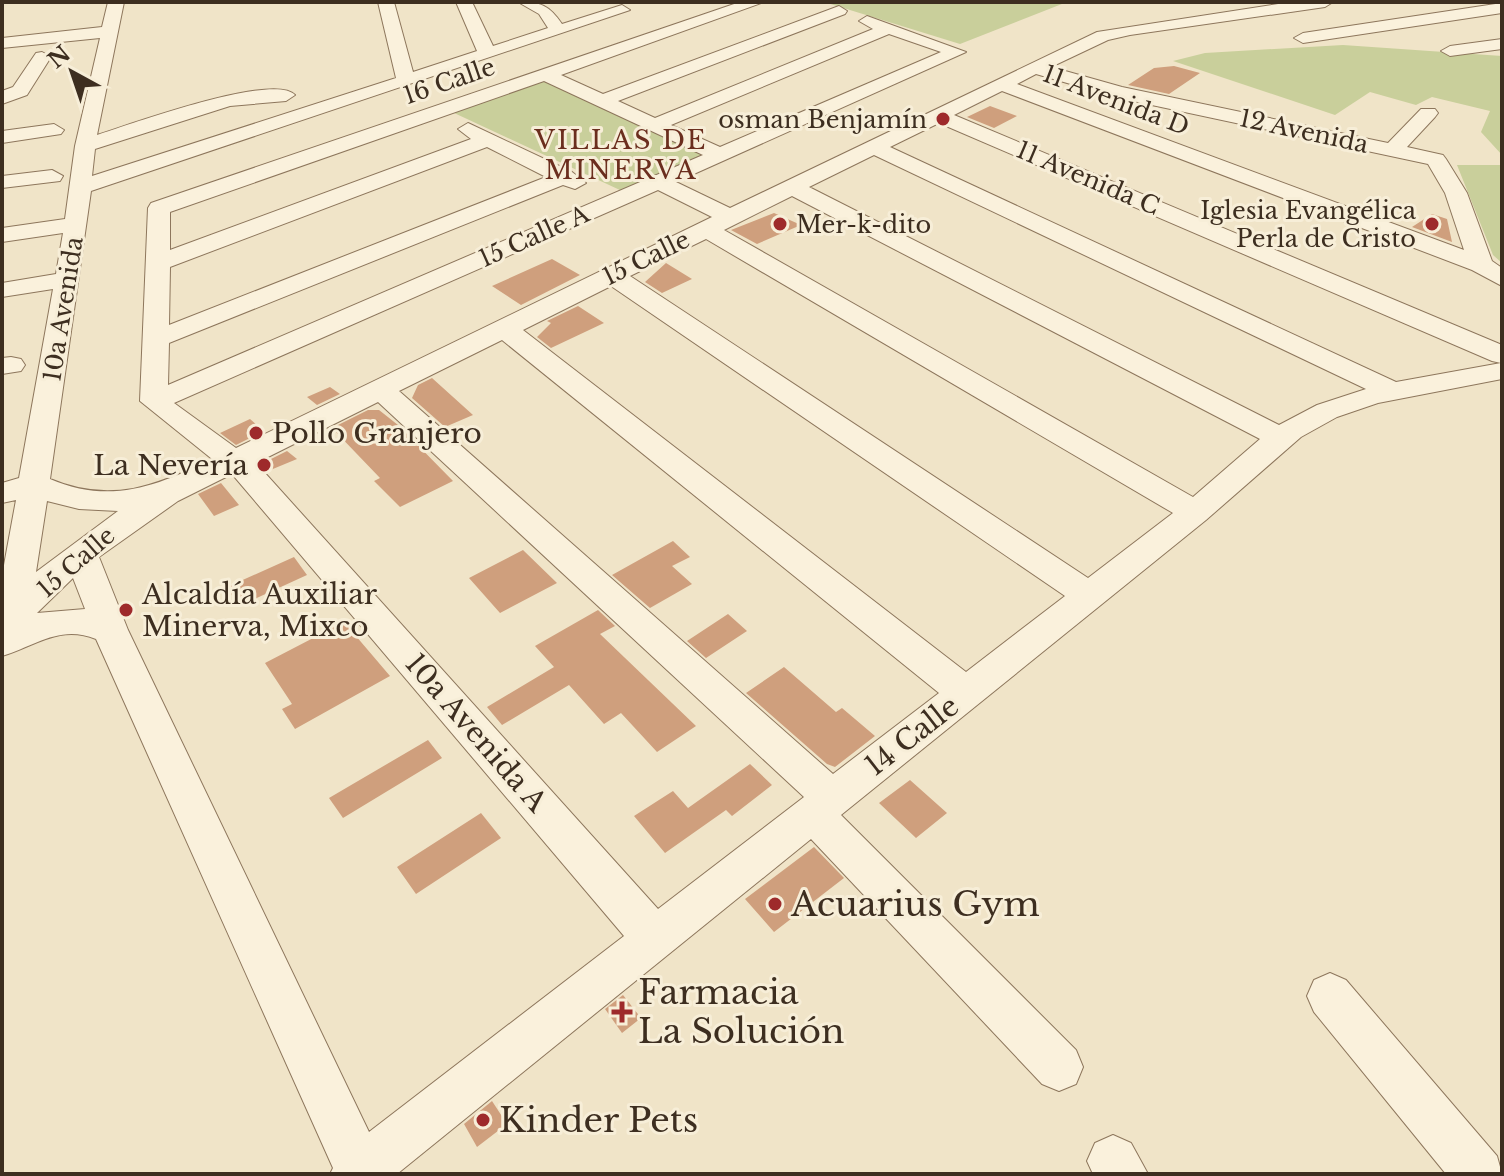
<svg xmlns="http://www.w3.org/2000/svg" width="1504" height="1176" font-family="'Libre Baskerville',serif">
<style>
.green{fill:#c9cf9b}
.building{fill:#cf9f7d}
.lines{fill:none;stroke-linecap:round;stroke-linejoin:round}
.minor-casing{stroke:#8d765c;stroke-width:2}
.minor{fill:#faf1dc;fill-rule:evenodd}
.poi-dot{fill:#9e2a2b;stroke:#f7eed8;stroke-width:3}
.labels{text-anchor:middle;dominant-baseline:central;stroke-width:6;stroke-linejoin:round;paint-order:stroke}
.far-street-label{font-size:24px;fill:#3d2e20;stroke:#f7eed8}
.far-poi-label{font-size:24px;fill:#3d2e20;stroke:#f7eed8;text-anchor:end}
.far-neighbourhood-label{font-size:26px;letter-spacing:2px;fill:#6b2e1e;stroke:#f7eed8}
.poi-label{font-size:28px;fill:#3d2e20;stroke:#f7eed8;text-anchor:start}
.street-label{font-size:28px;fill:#3d2e20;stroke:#f7eed8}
.near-poi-label{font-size:34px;fill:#3d2e20;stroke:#f7eed8;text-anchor:start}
</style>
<rect width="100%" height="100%" fill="#f0e4c8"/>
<path class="green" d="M824,2H1067L960,44Z
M1343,45L1502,56V155L1481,132L1490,111L1432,97L1416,105L1370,92L1335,115L1173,61L1205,53Z
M544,78L711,152L622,191L452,112Z
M1457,165H1502V263L1493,255Z"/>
<path class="building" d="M1174,66L1200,73L1169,94L1128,85L1154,68Z
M990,106L1017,116L994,128L967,117Z
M774,213L801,225L757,244L731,230Z
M1432,214L1447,219L1452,242L1412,227Z
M552,259L580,275L521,305L492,286Z
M666,263L692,279L662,293L645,282Z
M578,306L604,323L551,348L537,337L551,323L547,321Z
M432,378L473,415L445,427L412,398L418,385Z
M330,387L340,394L317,405L307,397Z
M368,410H379L398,425L453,481L400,507L374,481L380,478L332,428Z
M250,419L264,431L236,445L220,433Z
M287,451L297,459L268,471L261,464Z
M221,483L239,505L214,516L198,494Z
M673,541L690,557L672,566L692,584L650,608L612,575Z
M523,550L557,583L500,613L469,578Z
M294,557L307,575L239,606L227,587Z
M598,610L615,626L600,634L696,726L657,752L621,713L604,724L569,685L502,725L487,707L554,667L535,646Z
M728,614L747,631L706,658L687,641Z
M344,622L390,676L295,729L282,709L292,704L265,663Z
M784,667L836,712L842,708L875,736L835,767L827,764L746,693Z
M428,740L442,758L343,818L329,798Z
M750,764L772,785L732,816L726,810L665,853L634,816L673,791L688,808Z
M910,780L947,813L916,838L879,803Z
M481,813L501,838L416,894L397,867Z
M814,847L844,878L774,932L745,899Z
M623,995L641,1018L622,1033L605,1009Z
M492,1101L507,1124L477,1147L464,1124Z"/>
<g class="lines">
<defs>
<path id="minor" d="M108,2H124L97,135C129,125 274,72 295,95L286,101L230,106L95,149L92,176L396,78L378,2H394L413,72L477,51L456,2H472L493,46L548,28L539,14L518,2C541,2 549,5 562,24L622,5L630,10L91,191L50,479C110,505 158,486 212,459L140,401L148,208L151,203L740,2H764L561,75L603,94L839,6L847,11L845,14L618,101L655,118L873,29L859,21L867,16L966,52L676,182L730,208L1097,32L1291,2H1333L1325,7L1130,35L1108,40L1051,67L1122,87L1388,143L1421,109H1435L1438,113L1435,117L1407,147L1443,155L1446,159L1467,193L1492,261L1502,268V286L1472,270L1002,91L954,115L1502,345V379L1378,403L1337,417L1301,437L1206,520L841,815L1076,1050L1083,1067L1076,1084L1059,1091L1042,1084L811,839L397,1174H330L333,1168L96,639C60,624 35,646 2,656V576L16,500L2,503V483L19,478L53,289L2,297V283L56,274L63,233L2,242V228L65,219L75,146L100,38L2,48V38L102,27ZM889,34L941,52L720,147L671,125ZM1036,74L1119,98L1428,164L1445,193L1464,250L1017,84ZM544,81L703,155L168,385L169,343L563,185L575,189L586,183L572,172L468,123L458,129L471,139L170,250V212ZM939,123L1492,361L1501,363L1396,382L890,147ZM487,147L546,177L169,325L170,267ZM874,155L1366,389L1317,405L1279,425L809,187ZM658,190L712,217L236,448L174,403ZM792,196L1260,439L1193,497L724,230ZM706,239L1173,513L1088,578L630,276ZM611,286L1065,596L966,672L523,330ZM502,340L939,693L833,774L399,391ZM378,402L804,797L658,909L256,463ZM232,474L624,936L369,1132L128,630L99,557L178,501ZM47,501L79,509L118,511L36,572ZM73,578L85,609L37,613Z
M1502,3V13L1303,43L1294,38L1303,33Z
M1502,39V49L1450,56L1441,51L1450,46Z
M42,52L51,57L27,95L2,104V91L13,87L36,53Z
M54,124L64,130L61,134L2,143V131Z
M52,170L63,176L60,181L2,188V176Z
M11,357L21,359L25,365L21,371L2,374V358Z
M1330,973L1346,980L1497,1156L1502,1174H1446L1314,1012L1307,996L1314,980Z
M1113,1135L1131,1143L1148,1174H1093L1087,1161L1095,1143Z"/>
</defs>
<use href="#minor" class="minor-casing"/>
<use href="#minor" class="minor"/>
</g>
<g class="poi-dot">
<circle cx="943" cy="119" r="8"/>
<circle cx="780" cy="224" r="8"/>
<circle cx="1432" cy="224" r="8"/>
<circle cx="256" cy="433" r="8"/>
<circle cx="264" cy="465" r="8"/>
<circle cx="126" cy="610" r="8"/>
<circle cx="775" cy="904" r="8"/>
<path d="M618 1000h8v8h8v8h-8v8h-8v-8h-8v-8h8z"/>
<circle cx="483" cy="1120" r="8"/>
</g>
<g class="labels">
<g class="far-street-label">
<text transform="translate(449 81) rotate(-19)">16 Calle</text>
<text transform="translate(1116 100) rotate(21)">11 Avenida D</text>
<text transform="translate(1304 131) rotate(12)">12 Avenida</text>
<text transform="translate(1088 178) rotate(23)">11 Avenida C</text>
<text transform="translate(534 236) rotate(-24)">15 Calle A</text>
<text transform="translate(646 258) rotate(-26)">15 Calle</text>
<text transform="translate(63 309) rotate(-81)">10a Avenida</text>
<text transform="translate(76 562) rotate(-41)">15 Calle</text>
</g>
<g class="far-poi-label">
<text x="927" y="119">osman Benjamín</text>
<text x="1416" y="210">Iglesia Evangélica<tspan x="1416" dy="28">Perla de Cristo</tspan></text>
<text x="796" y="224" text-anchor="start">Mer-k-dito</text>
</g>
<g class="far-neighbourhood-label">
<text x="621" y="140">VILLAS DE<tspan x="621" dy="30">MINERVA</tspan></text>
</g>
<g class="poi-label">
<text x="272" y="433">Pollo Granjero</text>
<text x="248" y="465" text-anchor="end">La Nevería</text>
<text x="142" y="594">Alcaldía Auxiliar<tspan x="142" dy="32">Minerva, Mixco</tspan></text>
</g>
<g class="street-label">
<text transform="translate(476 733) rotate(49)">10a Avenida A</text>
<text transform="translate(912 736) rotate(-38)">14 Calle</text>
</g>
<g class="near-poi-label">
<text x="791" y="904">Acuarius Gym</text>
<text x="638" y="992">Farmacia<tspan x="638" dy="39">La Solución</tspan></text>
<text x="499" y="1120">Kinder Pets</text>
</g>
</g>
<rect width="1504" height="1176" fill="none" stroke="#3d2e20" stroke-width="8"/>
<g transform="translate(72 72) rotate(320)" stroke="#f7eed8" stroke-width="6" paint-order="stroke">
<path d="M0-6L14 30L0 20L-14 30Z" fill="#3d2e20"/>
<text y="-12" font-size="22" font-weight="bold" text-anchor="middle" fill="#3d2e20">N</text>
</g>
</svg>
